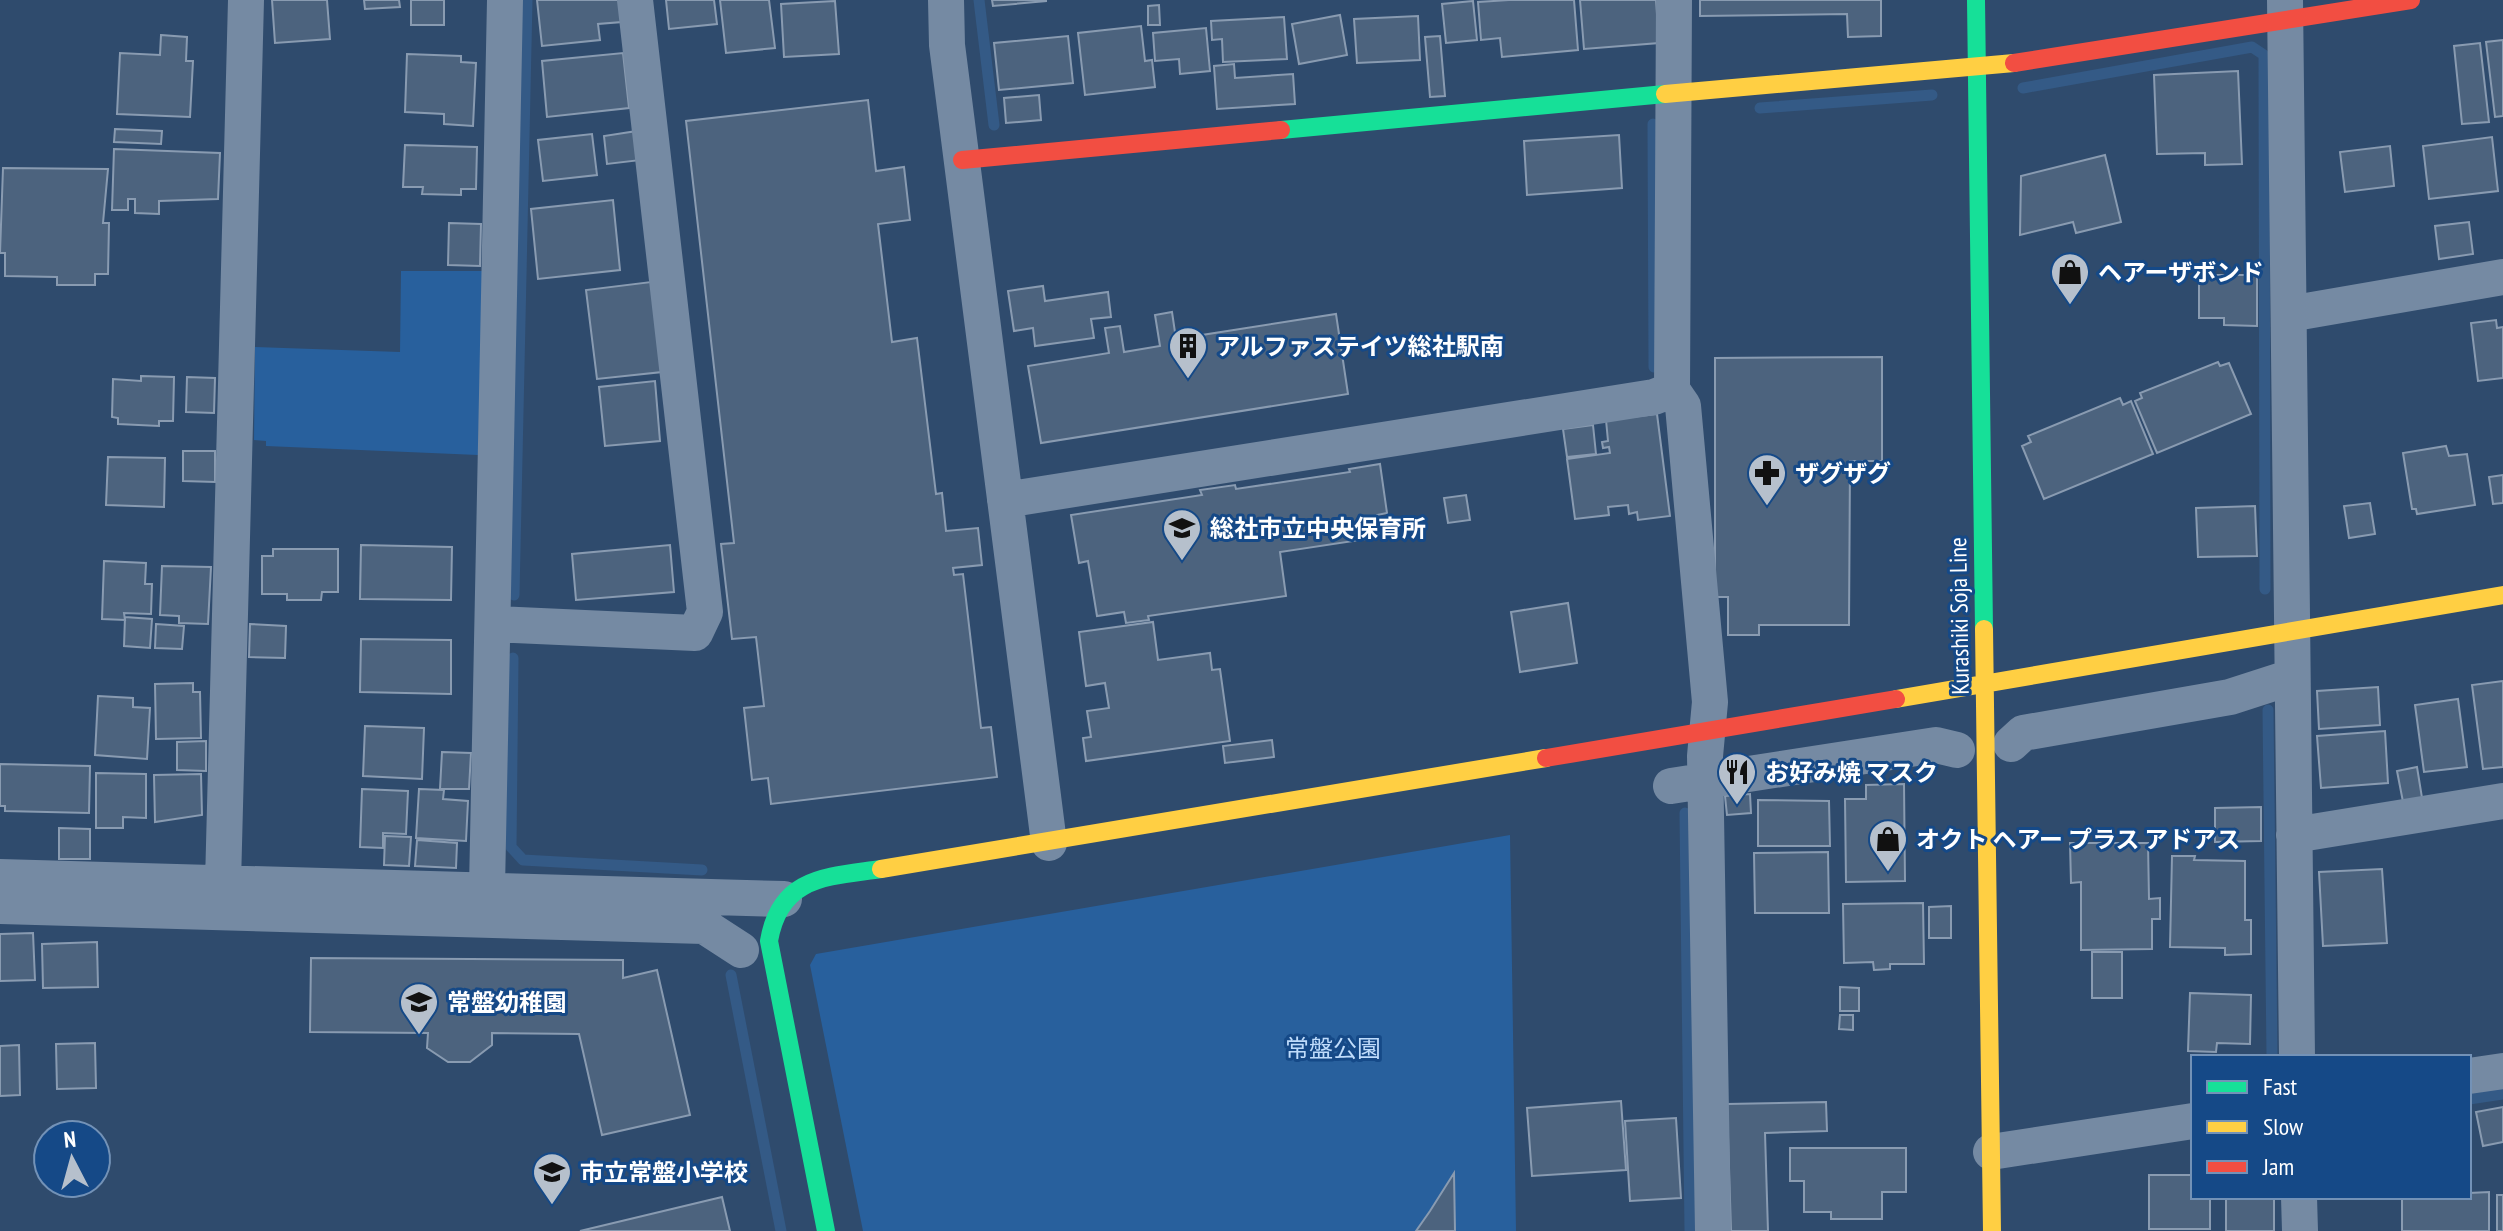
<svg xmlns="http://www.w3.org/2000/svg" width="2503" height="1231" font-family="'PT Sans Narrow','Noto Sans JP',sans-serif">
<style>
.green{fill:#28609d}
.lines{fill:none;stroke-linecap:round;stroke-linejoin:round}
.stream{stroke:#345a86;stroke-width:11}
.building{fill:#4c637e;stroke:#899bb1;stroke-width:2}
.street{stroke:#758aa3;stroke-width:36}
.fast{stroke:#16e098;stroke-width:18}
.slow{stroke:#ffcf43;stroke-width:18}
.jam{stroke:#f24e42;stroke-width:18}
.labels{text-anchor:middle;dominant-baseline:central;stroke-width:6;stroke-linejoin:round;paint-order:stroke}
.poi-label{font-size:24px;font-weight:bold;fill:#fff;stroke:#154987;text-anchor:start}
.street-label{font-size:24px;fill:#fff;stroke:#154987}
.park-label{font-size:24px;fill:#bfdcfb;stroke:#154987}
</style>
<rect width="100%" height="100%" fill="#2f4b6d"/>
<path class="green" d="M401,271H484L478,455L266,446V441L254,440L255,347L400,352Z
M1510,835L1516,1231H863L810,965L816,954Z"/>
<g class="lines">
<path class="stream" d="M979,0L994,125
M2023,88L2252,47L2264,55L2265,589
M1760,108L1932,95
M1653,124L1654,367
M514,595L527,0
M513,658L511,847L523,860L702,870
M2268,710L2272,1057
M1685,813L1690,1231
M731,975L781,1231
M2469,1099L2503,1094"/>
</g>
<path class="building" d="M272,0H327L330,39L275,43Z
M364,0H399L400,7L365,9Z
M411,0H444V25H411Z
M537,0H619L622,22L598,24L600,40L542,46Z
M666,0H714L717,24L669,29Z
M720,0H769L775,48L726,53Z
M992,0H1046V1L993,6Z
M1509,0H1574L1578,50L1502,57L1500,38L1481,40L1478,2Z
M1580,0H1656L1659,43L1584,49Z
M1700,0H1881V36L1848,37L1847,14L1700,16Z
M835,1L839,54L784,57L781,4Z
M1473,1L1477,40L1446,43L1442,4Z
M1159,5L1160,25H1148V6Z
M1340,15L1347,55L1299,64L1292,24Z
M1418,16L1420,60L1357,63L1354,19Z
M1284,17L1287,59L1223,62L1222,39L1212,40L1211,21Z
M1141,26L1145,61L1152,60L1155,87L1085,95L1078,33Z
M1206,28L1210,71L1180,74L1179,59L1155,61L1153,33Z
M161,35L187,37L186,61H193L190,117L117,114L120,53L160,55Z
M1068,36L1073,83L999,90L994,43Z
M1440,36L1445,96L1430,97L1425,37Z
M2503,40V116L2495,117L2486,42Z
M2480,43L2489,122L2462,124L2454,46Z
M623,53L629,108L547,117L542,61Z
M407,54L461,56V62L476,63L473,126L444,124V114L405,112Z
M1234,64L1235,78L1293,74L1295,104L1217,109L1214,66Z
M2238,71L2242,164L2205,165V153L2157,154L2154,75Z
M1039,95L1041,120L1006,123L1004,98Z
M868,100L876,171L904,167L910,220L878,224L892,342L917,338L936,494L942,493L946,531L978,528L982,565L953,568L954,575L963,574L981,728L991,727L997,777L771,804L768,778L752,780L744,708L764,706L756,637L732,639L721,544L734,543L686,121Z
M115,129L162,131L161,144L114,142Z
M637,131L641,160L607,164L604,136Z
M592,134L597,175L543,181L538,140Z
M1619,135L1622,188L1527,195L1524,141Z
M2492,137L2498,191L2429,199L2423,146Z
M405,145L477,147L476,189H461V195L422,194L423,187H403Z
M2390,146L2394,186L2345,192L2340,152Z
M114,149L220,153L218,199L159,201V214L135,213V199H128V210H112Z
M2105,155L2121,222L2076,233L2073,222L2020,235L2021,176Z
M3,168L108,169L103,223H109L108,274H95V285H57V277L5,276V253H0Z
M613,200L620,270L538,279L531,209Z
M2469,222L2473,254L2439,259L2435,226Z
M449,223L481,224L480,266L448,265Z
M2199,275H2257V326L2224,325V318H2199Z
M651,282L662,372L597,379L586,290Z
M1043,286L1045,301L1108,292L1111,317L1091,319L1094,338L1035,346L1033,328L1014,331L1008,291Z
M1172,312L1176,339L1336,314L1348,394L1041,443L1028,366L1109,353L1105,328L1120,326L1124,352L1160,346L1155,315Z
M2496,320L2497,328L2503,327V378L2478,381L2471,323Z
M1882,357V461H1850L1849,625H1759V635H1728V597H1715V358Z
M2218,362L2220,366L2229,363L2251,414L2157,453L2135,401L2142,398L2140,393Z
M141,376L174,377L173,421H159V426L118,424V418L112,417L113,379L141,381Z
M187,377L215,378L214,413L186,412Z
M655,381L660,441L605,446L599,387Z
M2120,398L2123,405L2131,401L2153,454L2044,499L2022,446L2031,442L2028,436Z
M1657,414L1670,516L1638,520L1637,512L1629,514L1628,505L1608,507L1609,515L1575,519L1567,459L1610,453L1609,447L1603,448L1602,442L1608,441L1606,420Z
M1593,425L1596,454L1567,457L1563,429Z
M2446,446L2449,456L2467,454L2475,505L2417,514L2416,509H2412L2403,453Z
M183,451H215V482L183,481Z
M108,457L165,458L164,507L106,505Z
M1380,464L1387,513L1377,515L1380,537L1280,552L1286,596L1148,616L1149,620L1126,623L1124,612L1097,616L1088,561L1079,563L1071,515L1202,495L1200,490L1235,485L1236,489L1350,472L1349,469Z
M2503,475V503L2493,504L2489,477Z
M1466,495L1470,520L1448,523L1444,498Z
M2370,503L2375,534L2349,538L2344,506Z
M2255,506L2257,556L2198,557L2196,508Z
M361,545L452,547L451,600L360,599Z
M670,545L674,592L576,600L572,554Z
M273,549H338V592H322L321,600H287V594H262V556H273Z
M104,561L146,563L145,584H152L151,614L124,613L125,620L102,619Z
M162,566L211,567L208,624L179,623V616L160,615Z
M1568,603L1577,663L1520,672L1511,612Z
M125,617L152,619L150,648L124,646Z
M1153,622L1158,660L1210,653L1212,670L1220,669L1230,741L1086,761L1083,738L1091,737L1087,711L1109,708L1105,683L1086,686L1079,632Z
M156,624L184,626L182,649L155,648Z
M250,624L286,626L285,658L249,657Z
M361,639L451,640V694L360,692Z
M2503,681V767L2483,769L2472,685Z
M193,683V692H200L201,738L156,739L155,684Z
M2378,687L2380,725L2319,729L2317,691Z
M98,696L133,698V707L150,708L147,759L95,755Z
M2458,699L2467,767L2424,772L2415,705Z
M365,726L424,728L422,779L363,776Z
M2385,731L2388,783L2321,788L2317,736Z
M1272,740L1274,757L1225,763L1223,746Z
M206,741V771L177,770V742Z
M442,752L471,753L469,789H440Z
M0,764L90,766L89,813L5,811V806H0Z
M2417,767L2423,804L2404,807L2397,771Z
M96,773L146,774V818L123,817V828H96Z
M201,774L202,815L155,822L154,775Z
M1904,784L1905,881L1846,882L1845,799H1866V785Z
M362,789L408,791L406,834L383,833V848L360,847Z
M419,789L444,790L443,799L468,801L466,841L416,838Z
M1750,794L1751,813L1727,815L1725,796Z
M1758,800L1829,801L1830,846H1758Z
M2261,807V841L2215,842V808Z
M59,828L90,829V859H59Z
M385,836L411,837L409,866L384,865Z
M417,840L457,843L456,868L415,866Z
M2070,843H2148L2149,899L2160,898V919H2152V949L2081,950V882L2071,883Z
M1828,852L1829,913H1755L1754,853Z
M2172,856H2195L2194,860L2245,861V920H2251V954L2225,955V948L2170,947Z
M2382,869L2387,943L2323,946L2319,872Z
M1923,903L1924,964H1890V969L1874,970L1873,962L1844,963L1843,904Z
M1951,906V938H1929V907Z
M33,933L35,980L0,981V934Z
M97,942L98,987L43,988L42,944Z
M2092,952H2122V998H2092Z
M311,958L623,960V978L657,970L690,1115L602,1135L579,1034L492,1033V1045L470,1062H448L427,1048L428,1033L310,1032Z
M1840,987L1859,988V1011H1840Z
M2190,993L2251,995L2250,1044L2217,1043L2216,1052L2188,1051Z
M1840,1015H1853V1030L1839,1029Z
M95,1043L96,1088L57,1089L56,1044Z
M19,1045L20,1095L0,1096V1046Z
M1621,1101L1626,1170L1532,1176L1527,1108Z
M1826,1102L1827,1131L1765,1133L1768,1231H1731L1727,1104Z
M2503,1107V1142L2483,1146L2476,1112Z
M1676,1118L1681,1198L1630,1201L1625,1121Z
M1790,1148H1906V1192H1882V1219H1831V1212H1804V1181H1790Z
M1454,1173L1455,1231H1416L1430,1211Z
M2149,1175H2193V1197H2210V1229H2149Z
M2489,1192V1231H2402V1197H2469V1193Z
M2497,1195H2503V1231H2497Z
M722,1197L730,1231H580Z
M2226,1197H2274V1231H2226Z"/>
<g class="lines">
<path class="street" d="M946,0L947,45L1049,843
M2285,0L2297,1057
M2289,314L2503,277
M1672,390L1683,406L1710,702L1705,756L1713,1231
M1005,500L1654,397L1672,390L1674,0
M494,624L695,633L705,612L635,0
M2011,744L2023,733L2230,697L2292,677
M1671,786L1936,745L1957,750
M2294,835L2503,801
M0,877L784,899
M223,883L246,0
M487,888L505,0
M0,906L704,926L741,950
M2469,1076L2503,1071
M1991,1152L2193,1121
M2299,1197L2300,1231"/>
<path class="fast" d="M1976,0L1984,629
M1281,130L1665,94
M826,1231L769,941C780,876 827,877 881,869"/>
<path class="slow" d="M1665,94L2014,63
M1984,629L1992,1231
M1896,699L2503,595
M881,869L1546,758"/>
<path class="jam" d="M2014,63L2411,0
M962,160L1281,130
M1546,758L1896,699"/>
</g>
<defs>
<symbol id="shop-pin" viewBox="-11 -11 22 30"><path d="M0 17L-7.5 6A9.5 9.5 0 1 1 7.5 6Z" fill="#b6c0cc" stroke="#154987"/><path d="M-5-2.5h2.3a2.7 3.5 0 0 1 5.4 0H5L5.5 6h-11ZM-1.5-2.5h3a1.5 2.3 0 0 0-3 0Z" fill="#111"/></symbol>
<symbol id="building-pin" viewBox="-11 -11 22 30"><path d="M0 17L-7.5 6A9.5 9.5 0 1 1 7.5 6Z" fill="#b6c0cc" stroke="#154987"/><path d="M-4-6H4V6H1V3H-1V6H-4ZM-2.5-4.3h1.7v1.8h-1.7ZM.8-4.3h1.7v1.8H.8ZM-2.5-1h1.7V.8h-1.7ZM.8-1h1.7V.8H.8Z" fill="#111"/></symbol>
<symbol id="pharmacy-pin" viewBox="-11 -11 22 30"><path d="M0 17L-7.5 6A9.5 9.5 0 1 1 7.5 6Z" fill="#b6c0cc" stroke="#154987"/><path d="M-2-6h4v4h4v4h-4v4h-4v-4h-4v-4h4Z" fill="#111"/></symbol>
<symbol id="school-pin" viewBox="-11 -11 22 30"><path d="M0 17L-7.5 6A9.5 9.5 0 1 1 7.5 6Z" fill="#b6c0cc" stroke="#154987"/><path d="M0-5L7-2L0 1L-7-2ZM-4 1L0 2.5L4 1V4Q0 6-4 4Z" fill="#111"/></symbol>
<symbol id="restaurant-pin" viewBox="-11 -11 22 30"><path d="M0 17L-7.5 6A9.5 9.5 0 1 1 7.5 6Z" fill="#b6c0cc" stroke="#154987"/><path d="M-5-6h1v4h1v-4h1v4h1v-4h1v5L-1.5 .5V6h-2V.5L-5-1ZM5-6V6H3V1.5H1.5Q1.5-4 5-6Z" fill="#111"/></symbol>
</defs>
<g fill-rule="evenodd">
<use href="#shop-pin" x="2048" y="250" width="44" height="60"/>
<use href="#building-pin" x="1166" y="324" width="44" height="60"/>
<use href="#pharmacy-pin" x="1745" y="451" width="44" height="60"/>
<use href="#school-pin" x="1160" y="506" width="44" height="60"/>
<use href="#restaurant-pin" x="1715" y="750" width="44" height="60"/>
<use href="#shop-pin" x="1866" y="817" width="44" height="60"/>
<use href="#school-pin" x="397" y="980" width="44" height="60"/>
<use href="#school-pin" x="530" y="1150" width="44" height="60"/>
</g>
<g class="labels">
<g class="poi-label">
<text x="2098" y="272">ヘアーザボンド</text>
<text x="1216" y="346">アルファステイツ総社駅南</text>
<text x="1795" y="473">ザグザグ</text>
<text x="1210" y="528">総社市立中央保育所</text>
<text x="1765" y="772">お好み焼 マスク</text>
<text x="1916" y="839">オクト ヘアー プラス アドアス</text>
<text x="447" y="1002">常盤幼稚園</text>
<text x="580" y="1172">市立常盤小学校</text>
</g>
<g class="street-label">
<text transform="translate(1959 616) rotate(-91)">Kurashiki Soja Line</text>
</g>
<g class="park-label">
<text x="1333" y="1048">常盤公園</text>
</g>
</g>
<rect x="2191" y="1055" width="280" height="144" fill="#154987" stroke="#7392b7" stroke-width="2"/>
<rect x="2207" y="1081" width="40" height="12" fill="#16e098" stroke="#7392b7" stroke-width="2"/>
<text x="2263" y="1095" font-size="24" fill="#ffffff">Fast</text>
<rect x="2207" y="1121" width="40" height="12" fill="#ffcf43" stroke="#7392b7" stroke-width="2"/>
<text x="2263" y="1135" font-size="24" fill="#ffffff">Slow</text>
<rect x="2207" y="1161" width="40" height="12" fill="#f24e42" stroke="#7392b7" stroke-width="2"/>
<text x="2263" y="1175" font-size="24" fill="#ffffff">Jam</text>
<g transform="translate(72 1159) rotate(354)"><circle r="38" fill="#154987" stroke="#7392b7" stroke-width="2"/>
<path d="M0-6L14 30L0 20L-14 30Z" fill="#b6c0cc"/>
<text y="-12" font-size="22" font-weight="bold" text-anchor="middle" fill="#ffffff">N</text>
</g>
</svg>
